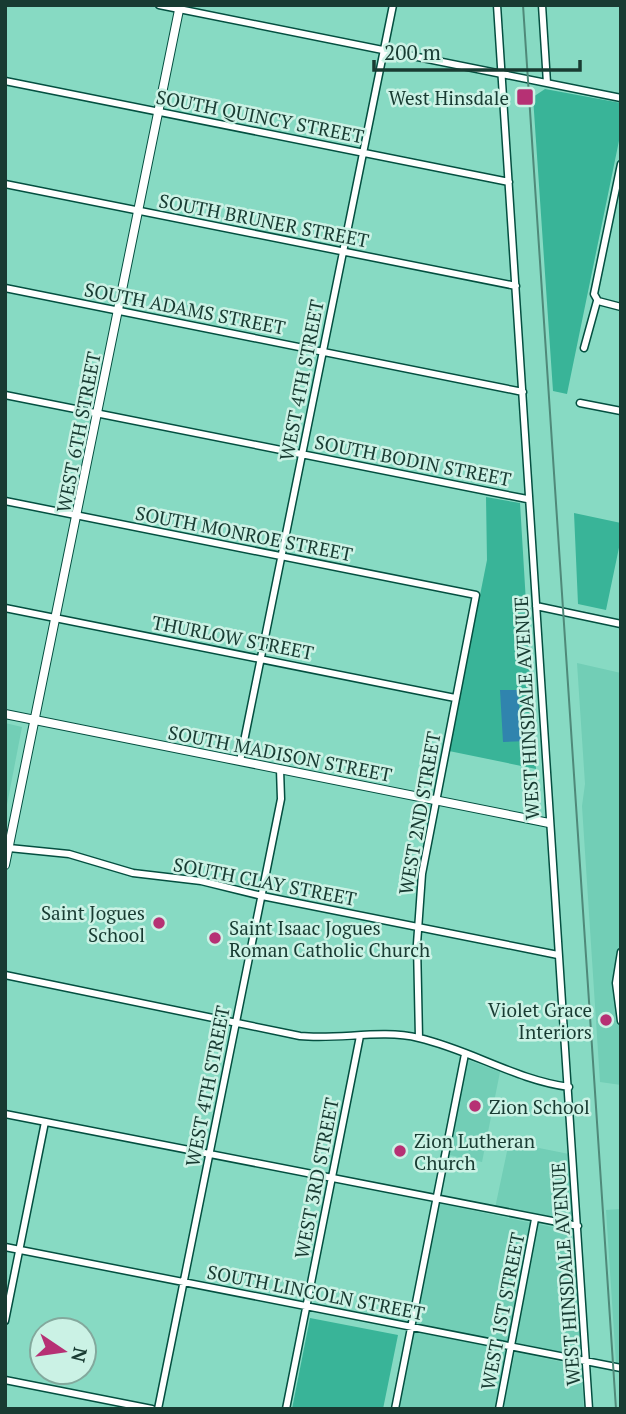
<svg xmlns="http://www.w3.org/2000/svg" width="626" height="1414" font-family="'PT Serif',serif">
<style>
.built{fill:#72ceb6}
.green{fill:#39b498}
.water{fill:#3084ae}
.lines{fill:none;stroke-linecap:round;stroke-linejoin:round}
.minor-casing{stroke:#044f40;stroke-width:9}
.tertiary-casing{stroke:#044f40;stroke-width:10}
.minor{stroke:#fff;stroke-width:6}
.tertiary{stroke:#fff;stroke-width:8}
.rail{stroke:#4f8979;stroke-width:2}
.poi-dot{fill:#b63174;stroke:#cbf2e5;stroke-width:2.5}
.labels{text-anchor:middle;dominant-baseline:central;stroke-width:5;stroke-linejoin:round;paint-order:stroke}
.poi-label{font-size:19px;fill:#183b32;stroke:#cbf2e5;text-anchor:end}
.street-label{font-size:19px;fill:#183b32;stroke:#cbf2e5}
</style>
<rect width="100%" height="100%" fill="#87dac3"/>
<path class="built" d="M577,663L621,673V937L615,964L621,1035V1085L600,1082L582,806L585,784Z
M5,723L22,727L5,815Z
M468,1060L500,1072L482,1162L449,1155Z
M509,1142L569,1154L573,1224L495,1208Z
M437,1203L532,1223L508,1342L414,1323Z
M621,1209V1364L616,1363L606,1210Z
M538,1224L572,1231L582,1356L516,1343Z
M411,1331L507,1350L496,1409H396Z
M515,1352L581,1366L584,1409H503Z"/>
<path class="green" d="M545,89L621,103V131L567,394L553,391L533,97Z
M486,497L520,503L536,769L449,751L487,560Z
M574,513L621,523V538L606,610L578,604Z
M310,1318L398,1335L383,1409H292Z"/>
<path class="water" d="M500,690H518L521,727H526L527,741L503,742Z"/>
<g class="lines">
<defs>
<path id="minor" d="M159,5L621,98
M497,5C526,473 558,941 589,1409
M542,5L547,83
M5,81L509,182
M621,164L594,294L598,301L621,307
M5,184L516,286
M5,288L523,392
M584,348L597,301
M5,395L527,499
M580,403L621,411
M5,501L476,595L422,874L417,944L419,1038
M536,606L621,624
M5,608L455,698
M240,761L393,5
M9,848L69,854L133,873L201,881L262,896L558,955
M621,952L616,983L621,1021
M5,975L300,1036C339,1040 381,1029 419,1038C471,1050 516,1080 569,1087
M5,1114L578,1226
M5,1247L621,1368
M5,1321L45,1122
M5,1380L152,1409
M158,1409L281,799L280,769
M286,1409L360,1036
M395,1409L465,1054
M499,1409L535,1219"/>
<path id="tertiary" d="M5,714L549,823
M5,865L180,5"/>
</defs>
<use href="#minor" class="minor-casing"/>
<use href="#tertiary" class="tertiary-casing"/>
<use href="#minor" class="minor"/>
<use href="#tertiary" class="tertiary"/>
<path class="rail" d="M523,5L616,1409"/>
</g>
<g class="poi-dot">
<rect x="516" y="88" width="18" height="18" rx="3.5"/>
<circle cx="159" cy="923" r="7"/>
<circle cx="215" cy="938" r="7"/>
<circle cx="606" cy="1020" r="7"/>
<circle cx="475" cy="1106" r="7"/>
<circle cx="400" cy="1151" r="7"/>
</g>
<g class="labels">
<g class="poi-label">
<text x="509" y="97">West Hinsdale</text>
<text x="145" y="912">Saint Jogues<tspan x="145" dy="22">School</tspan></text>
<text x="229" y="927" text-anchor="start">Saint Isaac Jogues<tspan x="229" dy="22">Roman Catholic Church</tspan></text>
<text x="592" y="1009">Violet Grace<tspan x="592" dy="22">Interiors</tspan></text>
<text x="489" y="1106" text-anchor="start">Zion School</text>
<text x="414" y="1140" text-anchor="start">Zion Lutheran<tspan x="414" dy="22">Church</tspan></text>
</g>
<g class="street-label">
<text transform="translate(260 116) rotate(11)">SOUTH QUINCY STREET</text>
<text transform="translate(264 220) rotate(11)">SOUTH BRUNER STREET</text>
<text transform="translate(185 308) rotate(11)">SOUTH ADAMS STREET</text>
<text transform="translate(301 380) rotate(-79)">WEST 4TH STREET</text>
<text transform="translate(78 432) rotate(-79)">WEST 6TH STREET</text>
<text transform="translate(413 460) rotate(11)">SOUTH BODIN STREET</text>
<text transform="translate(244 533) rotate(11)">SOUTH MONROE STREET</text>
<text transform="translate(233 637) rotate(11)">THURLOW STREET</text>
<text transform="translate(526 708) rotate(-93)">WEST HINSDALE AVENUE</text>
<text transform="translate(280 753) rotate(11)">SOUTH MADISON STREET</text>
<text transform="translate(419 813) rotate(-80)">WEST 2ND STREET</text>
<text transform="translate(265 881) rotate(11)">SOUTH CLAY STREET</text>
<text transform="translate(207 1086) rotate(-79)">WEST 4TH STREET</text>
<text transform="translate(316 1178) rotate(-79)">WEST 3RD STREET</text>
<text transform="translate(565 1274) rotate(-94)">WEST HINSDALE AVENUE</text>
<text transform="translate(316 1292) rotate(11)">SOUTH LINCOLN STREET</text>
<text transform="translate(502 1311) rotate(-79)">WEST 1ST STREET</text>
</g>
</g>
<rect width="626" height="1414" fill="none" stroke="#183b32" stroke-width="14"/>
<g transform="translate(63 1351) rotate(103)"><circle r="33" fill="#cbf2e5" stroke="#83a99d" stroke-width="2"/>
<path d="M0-5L12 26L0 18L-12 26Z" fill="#b63174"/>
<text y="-10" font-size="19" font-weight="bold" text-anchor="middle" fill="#183b32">N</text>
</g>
<path d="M374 60v10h206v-10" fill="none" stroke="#183b32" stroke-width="3.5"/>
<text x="384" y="60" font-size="21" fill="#183b32" stroke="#cbf2e5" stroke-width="5" paint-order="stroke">200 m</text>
</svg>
